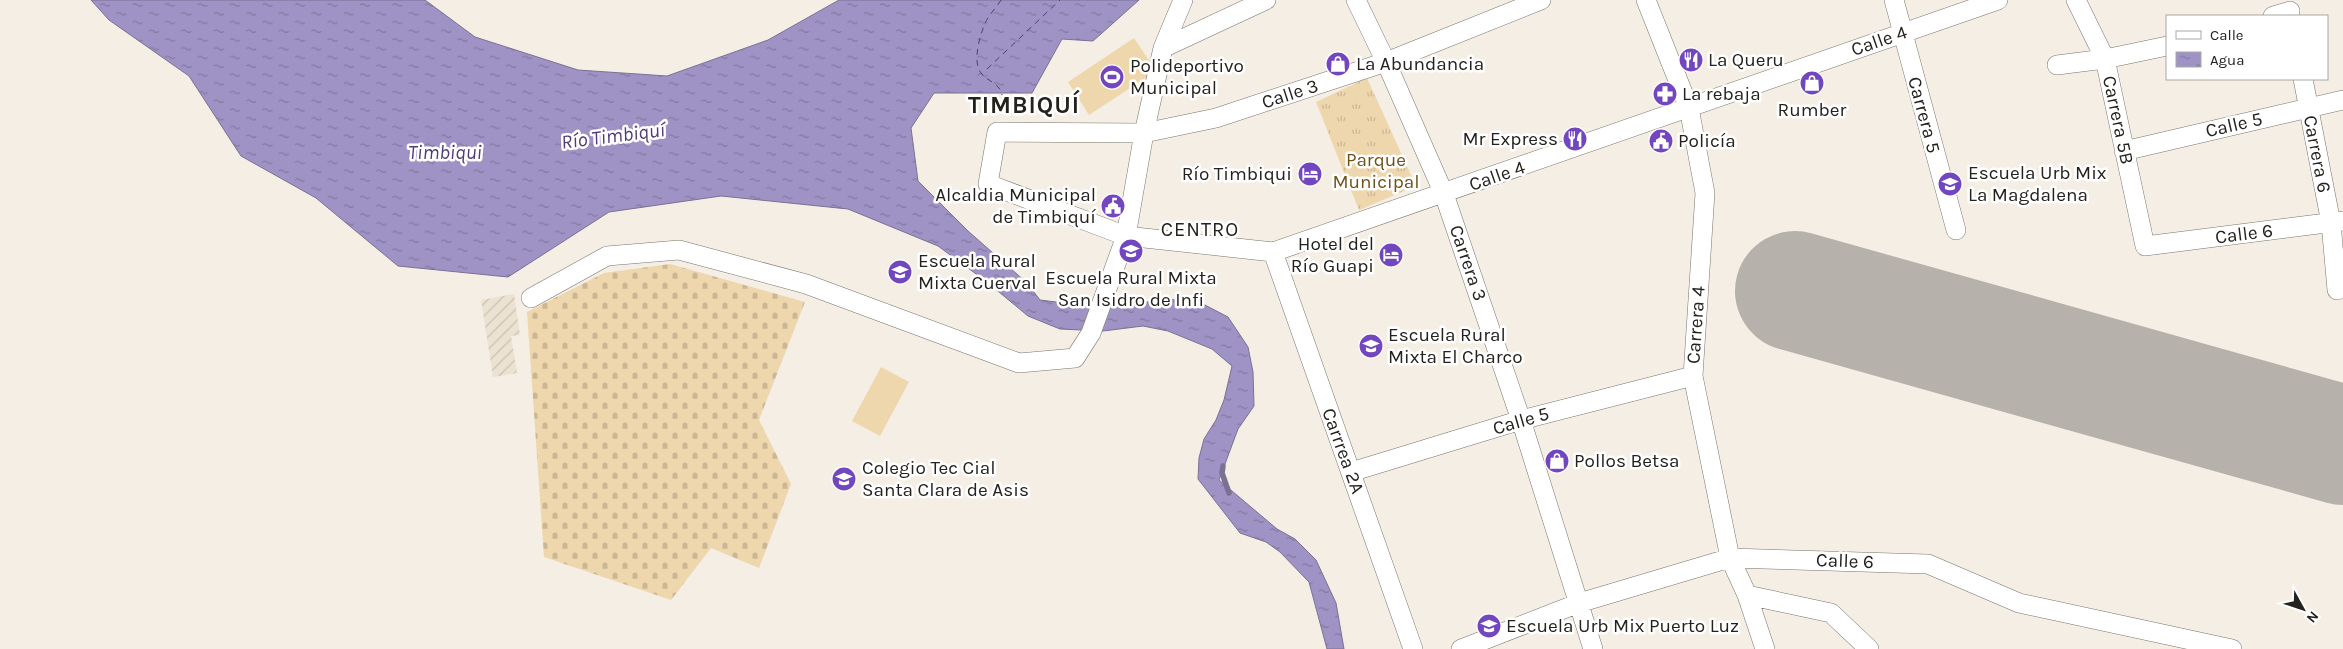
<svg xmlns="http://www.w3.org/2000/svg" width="2343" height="649" font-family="Karla,sans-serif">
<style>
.industrial{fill:url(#industrial-furrows)}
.grass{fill:url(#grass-tufts)}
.cemetery{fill:url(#cemetery-stones)}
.pitch{fill:#eed6ad}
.water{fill:url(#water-ripples);stroke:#7a7193}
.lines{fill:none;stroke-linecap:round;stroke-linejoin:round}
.stream{stroke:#7a7193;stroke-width:5.5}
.ferry{stroke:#4f3b7a;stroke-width:1;stroke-dasharray:6 5;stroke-linecap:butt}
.runway{stroke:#b6b1aa;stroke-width:120}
.street-casing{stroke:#7a756d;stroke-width:20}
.street{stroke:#fff;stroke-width:19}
.labels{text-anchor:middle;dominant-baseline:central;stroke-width:5;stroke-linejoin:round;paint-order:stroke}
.street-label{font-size:19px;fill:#24221e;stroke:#fff}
.poi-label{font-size:19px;fill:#24221e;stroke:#fff;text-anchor:start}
.park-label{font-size:19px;fill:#6f5218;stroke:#fff}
.water-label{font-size:20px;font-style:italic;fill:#4f3b7a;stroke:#fff}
.neighbourhood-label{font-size:20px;letter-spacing:1px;fill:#24221e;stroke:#fff}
.district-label{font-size:24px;font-weight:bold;letter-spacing:1px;fill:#24221e;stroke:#fff}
</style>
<defs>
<pattern id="industrial-furrows" width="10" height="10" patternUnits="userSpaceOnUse" patternTransform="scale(1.25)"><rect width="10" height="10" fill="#ebe2d2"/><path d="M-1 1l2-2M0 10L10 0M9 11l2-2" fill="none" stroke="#c9c2b4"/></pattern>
<pattern id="grass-tufts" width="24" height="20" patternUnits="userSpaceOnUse" patternTransform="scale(1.25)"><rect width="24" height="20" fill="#eed6ad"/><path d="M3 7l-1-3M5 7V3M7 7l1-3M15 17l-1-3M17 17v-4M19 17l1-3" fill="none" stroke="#ccb794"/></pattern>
<pattern id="cemetery-stones" width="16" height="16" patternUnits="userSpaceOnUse" patternTransform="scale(1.25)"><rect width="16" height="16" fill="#eed6ad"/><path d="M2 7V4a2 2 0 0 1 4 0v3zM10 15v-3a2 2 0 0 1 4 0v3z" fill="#ccb794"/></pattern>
<pattern id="water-ripples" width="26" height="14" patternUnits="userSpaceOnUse" patternTransform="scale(1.25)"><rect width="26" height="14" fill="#9f93c5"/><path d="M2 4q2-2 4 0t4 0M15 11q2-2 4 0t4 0" fill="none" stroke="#81789f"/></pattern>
</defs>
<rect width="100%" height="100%" fill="#f4eee5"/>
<path class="industrial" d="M514,294L520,335L511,336L517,373L493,377L481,300Z"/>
<path class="grass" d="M1367,78L1416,186L1359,210L1316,102Z"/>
<path class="cemetery" d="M670,264L805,302L759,420L791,484L759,568L711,548L671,600L544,557L527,312L604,273Z"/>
<path class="pitch" d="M1134,38L1156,71L1089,115L1068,82Z
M881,367L909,382L880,436L852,421Z"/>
<path class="water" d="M91,0H425L475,37L578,70L667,76L768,40L839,0H1139L1093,41L1062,39L1032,93H934L911,128L918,181L968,231L1027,283L1040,300L1064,303L1136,299L1148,302L1168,299L1203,304L1228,317L1248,347L1253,372L1254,406L1238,429L1219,480L1277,529L1295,539L1316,560L1336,603L1344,649H1327L1309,582L1280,552L1266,542L1240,533L1198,479L1199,458L1204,439L1216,420L1224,400L1232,366L1212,349L1168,331L1143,326L1103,331L1060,329L1028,316L987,282L938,246L848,209L721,196L609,212L508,277L398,266L316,198L241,156L189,76L109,20Z"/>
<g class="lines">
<path class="stream" d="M1223,466L1222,473L1229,493"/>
<path class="ferry" d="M1001,0C996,8 989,15 985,23C980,36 972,61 981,73C988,82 1000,83 1002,95
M987,69L1060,0"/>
<path class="runway" d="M1795,291L2343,445"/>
<defs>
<path id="street" d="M1356,0L1386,62L1444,194L1521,420L1593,649
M1541,0L1386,62L1216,118L1144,133L997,132L988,184L1126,236L1273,252L1998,0
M1646,0L1689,108L1705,193L1693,376L1730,558L1747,595L1765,649
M1894,0L1956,230
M2076,0L2105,59L2145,246L2343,221
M2273,16L2290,11
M1163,48L1266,0
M2057,65L2105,59L2167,46
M2303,79L2331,223L2337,290
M2124,151L2343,100
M1273,252L1413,649
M531,298L607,256L679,250L806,284L1019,363L1075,358L1091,333L1126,236L1144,133L1163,48L1183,0
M1351,472L1521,420L1693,376
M1747,595L1831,613L1869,649
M1461,649L1579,603L1730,558L1928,564L2019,603L2232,649"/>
</defs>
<use href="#street" class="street-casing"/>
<use href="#street" class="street"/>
</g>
<defs>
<symbol id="restaurant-disc" viewBox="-11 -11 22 22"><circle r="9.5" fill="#7146be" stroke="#fff"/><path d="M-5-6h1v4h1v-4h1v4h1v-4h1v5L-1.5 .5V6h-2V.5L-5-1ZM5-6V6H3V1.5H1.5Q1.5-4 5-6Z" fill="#fff"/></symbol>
<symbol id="shop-disc" viewBox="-11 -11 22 22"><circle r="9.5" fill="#7146be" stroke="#fff"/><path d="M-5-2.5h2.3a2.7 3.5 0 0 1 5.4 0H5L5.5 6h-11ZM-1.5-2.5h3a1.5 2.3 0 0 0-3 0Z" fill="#fff"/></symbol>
<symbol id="stadium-disc" viewBox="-11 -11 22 22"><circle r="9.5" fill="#7146be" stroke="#fff"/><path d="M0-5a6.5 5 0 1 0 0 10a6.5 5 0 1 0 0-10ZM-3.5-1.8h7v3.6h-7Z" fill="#fff"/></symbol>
<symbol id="pharmacy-disc" viewBox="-11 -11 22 22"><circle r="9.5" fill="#7146be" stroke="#fff"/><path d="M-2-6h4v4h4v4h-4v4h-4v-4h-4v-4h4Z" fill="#fff"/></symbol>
<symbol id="civic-disc" viewBox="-11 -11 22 22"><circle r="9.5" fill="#7146be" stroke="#fff"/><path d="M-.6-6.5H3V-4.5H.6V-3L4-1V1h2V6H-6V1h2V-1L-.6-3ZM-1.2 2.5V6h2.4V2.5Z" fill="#fff"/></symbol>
<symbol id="hotel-disc" viewBox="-11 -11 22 22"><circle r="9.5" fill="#7146be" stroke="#fff"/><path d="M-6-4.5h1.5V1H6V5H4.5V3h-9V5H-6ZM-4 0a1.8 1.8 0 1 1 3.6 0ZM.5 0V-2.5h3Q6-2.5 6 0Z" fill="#fff"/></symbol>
<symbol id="school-disc" viewBox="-11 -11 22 22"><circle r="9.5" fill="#7146be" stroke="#fff"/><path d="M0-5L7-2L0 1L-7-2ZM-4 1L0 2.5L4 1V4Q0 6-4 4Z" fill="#fff"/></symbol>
</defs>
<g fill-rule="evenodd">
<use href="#restaurant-disc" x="1677" y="46" width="28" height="28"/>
<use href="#shop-disc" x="1324" y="50" width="28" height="28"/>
<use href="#stadium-disc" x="1098" y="63" width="28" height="28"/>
<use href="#shop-disc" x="1798" y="69" width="28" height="28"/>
<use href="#pharmacy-disc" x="1651" y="80" width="28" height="28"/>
<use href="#restaurant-disc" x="1561" y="125" width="28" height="28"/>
<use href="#civic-disc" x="1647" y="127" width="28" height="28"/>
<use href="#hotel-disc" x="1296" y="160" width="28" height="28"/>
<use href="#school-disc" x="1936" y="170" width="28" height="28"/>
<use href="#civic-disc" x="1099" y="192" width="28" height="28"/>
<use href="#school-disc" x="1117" y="237" width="28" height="28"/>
<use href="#hotel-disc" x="1377" y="241" width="28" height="28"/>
<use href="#school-disc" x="886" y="258" width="28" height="28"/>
<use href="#school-disc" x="1357" y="332" width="28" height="28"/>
<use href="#shop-disc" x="1543" y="447" width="28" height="28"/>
<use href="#school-disc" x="830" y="465" width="28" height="28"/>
<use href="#school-disc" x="1475" y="612" width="28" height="28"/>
</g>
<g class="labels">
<g class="street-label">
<text transform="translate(1879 41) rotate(-19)">Calle 4</text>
<text transform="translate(1290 94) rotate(-18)">Calle 3</text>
<text transform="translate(1924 115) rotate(75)">Carrera 5</text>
<text transform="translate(2118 120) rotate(78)">Carrera 5B</text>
<text transform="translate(2234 125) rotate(-13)">Calle 5</text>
<text transform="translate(2317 154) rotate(79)">Carrera 6</text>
<text transform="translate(1497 176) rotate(-19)">Calle 4</text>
<text transform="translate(2244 234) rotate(-7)">Calle 6</text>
<text transform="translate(1468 263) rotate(71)">Carrera 3</text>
<text transform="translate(1696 325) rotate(-86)">Carrera 4</text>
<text transform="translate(1521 421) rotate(-16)">Calle 5</text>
<text transform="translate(1343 451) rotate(70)">Carrrea 2A</text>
<text transform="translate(1845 561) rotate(2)">Calle 6</text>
</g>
<g class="poi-label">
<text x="1708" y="60">La Queru</text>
<text x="1356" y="64">La Abundancia</text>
<text x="1130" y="66">Polideportivo<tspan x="1130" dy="22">Municipal</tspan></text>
<text x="1682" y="94">La rebaja</text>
<text x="1812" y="110" text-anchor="middle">Rumber</text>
<text x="1558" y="139" text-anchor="end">Mr Express</text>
<text x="1678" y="141">Policía</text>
<text x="1968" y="173">Escuela Urb Mix<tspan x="1968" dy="22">La Magdalena</tspan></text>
<text x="1292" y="174" text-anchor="end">Río Timbiqui</text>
<text x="1096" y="195" text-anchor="end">Alcaldia Municipal<tspan x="1096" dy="22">de Timbiquí</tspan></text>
<text x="1374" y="244" text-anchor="end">Hotel del<tspan x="1374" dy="22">Río Guapi</tspan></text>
<text x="918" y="261">Escuela Rural<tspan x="918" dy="22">Mixta Cuerval</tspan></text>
<text x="1131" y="278" text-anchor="middle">Escuela Rural Mixta<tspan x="1131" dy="22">San Isidro de Infi</tspan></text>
<text x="1388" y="335">Escuela Rural<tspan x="1388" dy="22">Mixta El Charco</tspan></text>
<text x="1574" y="461">Pollos Betsa</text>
<text x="862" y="468">Colegio Tec Cial<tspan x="862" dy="22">Santa Clara de Asis</tspan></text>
<text x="1506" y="626">Escuela Urb Mix Puerto Luz</text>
</g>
<g class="park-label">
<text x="1376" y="160">Parque<tspan x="1376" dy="22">Municipal</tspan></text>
</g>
<g class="water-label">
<text transform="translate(613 136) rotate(-7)">Río Timbiquí</text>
<text x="445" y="152">Timbiqui</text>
</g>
<g class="neighbourhood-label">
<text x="1200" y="229">CENTRO</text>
</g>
<g class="district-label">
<text x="1024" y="105">TIMBIQUÍ</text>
</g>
</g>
<rect x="2166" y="15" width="162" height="65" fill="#ffffff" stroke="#a7a7a5"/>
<rect x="2176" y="31" width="25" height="8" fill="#ffffff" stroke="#a7a7a5"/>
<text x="2210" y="40" font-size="15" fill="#24221e">Calle</text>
<rect x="2176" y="52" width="25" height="15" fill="url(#water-ripples)" stroke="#a7a7a5"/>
<text x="2210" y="65" font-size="15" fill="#24221e">Agua</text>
<g transform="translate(2303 609) rotate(130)" stroke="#ffffff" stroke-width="4" paint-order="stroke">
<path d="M0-4L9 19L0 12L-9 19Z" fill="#24221e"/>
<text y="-8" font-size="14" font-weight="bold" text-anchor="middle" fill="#24221e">N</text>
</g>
</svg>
